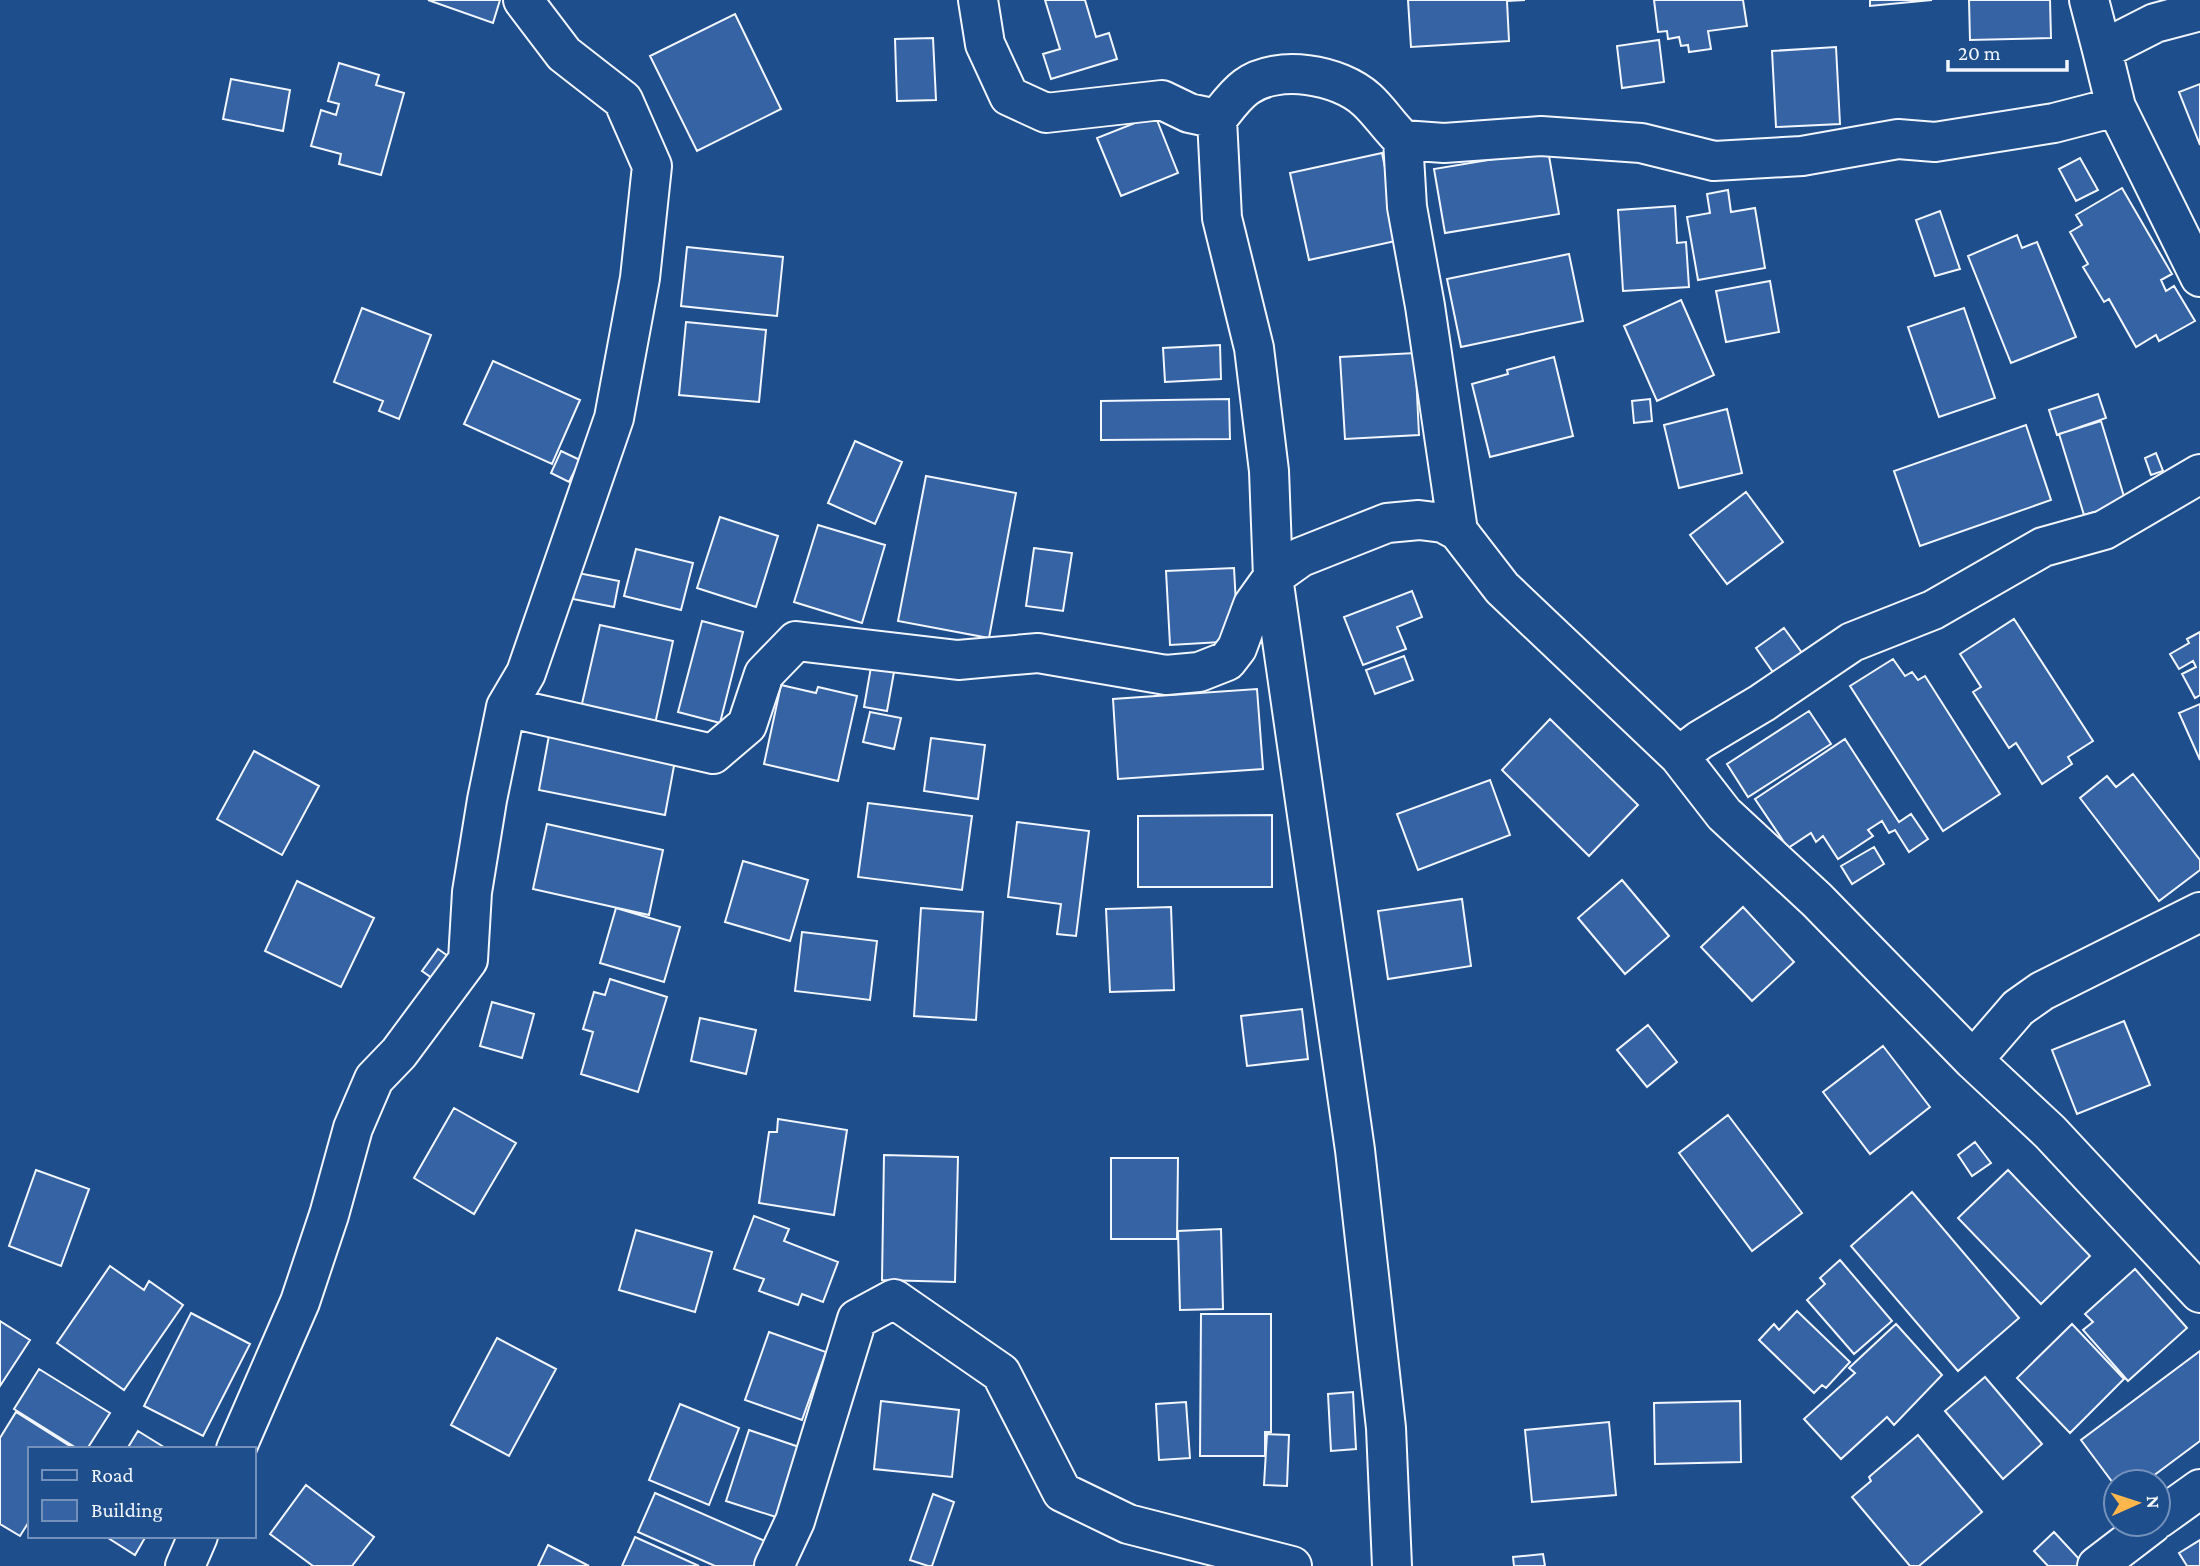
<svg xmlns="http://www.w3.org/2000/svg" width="2200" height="1566" font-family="'Crimson Pro',serif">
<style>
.building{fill:#3563a3;stroke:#f2f6ff;stroke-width:2}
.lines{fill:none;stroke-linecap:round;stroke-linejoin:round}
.minor-casing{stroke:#f2f6ff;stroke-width:42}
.minor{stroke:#1f4e8c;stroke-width:38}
</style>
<rect width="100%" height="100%" fill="#1f4e8c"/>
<path class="building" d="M428,0H500L493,23Z
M1045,0H1085L1096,37L1109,33L1117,59L1051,79L1043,54L1060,49Z
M1408,0H1525L1507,1L1509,41L1411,47Z
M1654,0H1743L1747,26L1708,31L1711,49L1689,52L1688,45L1681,46L1679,37L1668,39L1667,31L1658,32Z
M1870,0H1932L1870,6Z
M1969,0H2050L2051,38L1970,40Z
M735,14L781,109L697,151L650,56Z
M933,38L936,100L897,101L895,39Z
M1659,40L1664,82L1622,88L1617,46Z
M1836,47L1840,124L1776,127L1772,51Z
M339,63L379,75L376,85L404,93L381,175L339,164L341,154L311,146L321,110L336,115L339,104L328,101Z
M231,79L290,90L283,131L223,119Z
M2200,84V145L2179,92Z
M1155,115L1178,173L1121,196L1097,138Z
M1548,150L1559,214L1445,233L1434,169Z
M1382,153L1400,240L1309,260L1290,173Z
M2080,158L2098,190L2076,201L2059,169Z
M2122,188L2172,274L2161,280L2166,291L2174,286L2195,321L2159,341L2156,335L2136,347L2109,299L2104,302L2083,267L2088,264L2070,232L2082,225L2076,215Z
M1728,190L1731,212L1755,208L1765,268L1698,280L1687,217L1710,213L1707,194Z
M1675,206L1677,243L1686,242L1689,287L1623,291L1618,210Z
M1940,211L1960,269L1935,276L1916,220Z
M2017,235L2022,248L2037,242L2076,337L2011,363L1968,256Z
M687,247L783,257L777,316L681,306Z
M1569,254L1583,321L1461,347L1447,279Z
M1770,281L1779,332L1726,342L1716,291Z
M1681,300L1714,375L1657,401L1624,326Z
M362,308L431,335L399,419L379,411L383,401L334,382Z
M1964,308L1995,398L1939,417L1908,327Z
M686,322L766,330L759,402L679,395Z
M1220,345L1221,379L1165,382L1163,348Z
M1415,353L1419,435L1345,439L1340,357Z
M1554,357L1573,436L1490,457L1472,384L1508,374L1507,370Z
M493,361L580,400L552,464L464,424Z
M2098,394L2106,418L2057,435L2049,410Z
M1229,399L1230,439L1101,440V401Z
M1650,399L1652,421L1634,423L1632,401Z
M1727,409L1742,473L1679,488L1664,425Z
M2101,421L2126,503L2084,515L2059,434Z
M2026,425L2051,500L1920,546L1894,471Z
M855,441L902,462L875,524L828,503Z
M561,451L580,460L569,482L551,473Z
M2156,453L2163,471L2151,475L2145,458Z
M926,476L1016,493L989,638L898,621Z
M1746,492L1783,542L1727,584L1690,535Z
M720,517L778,536L756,607L697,588Z
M818,525L885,545L862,623L794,602Z
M1034,548L1072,553L1063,611L1026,606Z
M636,549L693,563L681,610L624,596Z
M1234,568L1238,641L1170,645L1166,571Z
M578,573L619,581L614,607L573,599Z
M1412,591L1422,617L1397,627L1406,649L1363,665L1344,617Z
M2014,619L2093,741L2068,757L2072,764L2042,784L2016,743L2009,748L1973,692L1981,687L1960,654Z
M702,621L743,632L720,723L678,712Z
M600,625L673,641L655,724L581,708Z
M1784,628L1805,657L1777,678L1756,648Z
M2200,632V695L2195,698L2182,674L2196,667L2193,661L2179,669L2170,654L2189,643L2187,639Z
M1404,656L1413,680L1375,694L1366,670Z
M1893,659L1905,676L1912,672L1918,680L1925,676L2000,794L1943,831L1850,686Z
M871,667L894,672L887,711L864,707Z
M781,685L816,693L818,687L857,696L838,781L764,764Z
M1257,689L1263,769L1118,779L1113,699Z
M2200,704V760L2179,713Z
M1809,711L1831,744L1748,797L1727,764Z
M870,712L901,718L894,749L863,742Z
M1550,719L1638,805L1589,856L1502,770Z
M550,730L676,755L665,815L539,790Z
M931,738L985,745L978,799L924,791Z
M1845,739L1899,822L1911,814L1928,839L1909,852L1895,830L1889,833L1882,821L1868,830L1873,836L1838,859L1823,836L1816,842L1811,833L1788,848L1755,799Z
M254,751L319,786L282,855L217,819Z
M2133,774L2200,860V870L2159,901L2080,798L2107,776L2116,787Z
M1490,780L1510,835L1418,870L1397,814Z
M868,803L972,816L962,890L858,877Z
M1272,815V887H1138V816Z
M1017,822L1089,831L1076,936L1057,934L1061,904L1008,897Z
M547,824L663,850L649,915L533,889Z
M1874,847L1884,864L1852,884L1841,866Z
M743,861L808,880L790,941L725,922Z
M1622,880L1669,936L1625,974L1578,918Z
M297,881L374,918L341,987L265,951Z
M1462,899L1471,966L1388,979L1378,911Z
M1171,907L1174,990L1110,992L1106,909Z
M1743,907L1794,962L1752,1001L1701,947Z
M616,908L680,927L664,982L600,963Z
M921,908L983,912L976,1020L914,1016Z
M802,932L877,941L870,1000L795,991Z
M438,949L458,963L442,985L422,971Z
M610,979L667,997L638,1092L581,1074L593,1032L583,1029L594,992L605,995Z
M492,1002L534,1014L522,1058L480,1046Z
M1302,1009L1308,1059L1247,1066L1241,1016Z
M700,1018L756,1030L746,1074L691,1061Z
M2124,1021L2150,1085L2077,1114L2052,1050Z
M1648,1025L1677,1062L1647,1087L1617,1050Z
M1883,1046L1930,1107L1870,1154L1823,1092Z
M454,1108L516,1143L474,1214L414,1178Z
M1728,1115L1802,1213L1752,1251L1679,1153Z
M778,1119L847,1130L834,1215L759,1203L769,1132H777Z
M1975,1142L1991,1163L1972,1176L1958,1155Z
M884,1155L958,1157L955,1282L882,1280Z
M1111,1158H1178L1177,1239H1111Z
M36,1170L89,1189L61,1266L9,1246Z
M2008,1170L2090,1256L2041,1304L1958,1218Z
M1912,1192L2019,1318L1958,1371L1851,1246Z
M754,1216L789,1229L784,1241L838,1262L823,1302L802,1294L798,1305L759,1291L764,1279L734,1269Z
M1221,1229L1223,1309L1180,1310L1178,1231Z
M636,1230L712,1252L695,1312L619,1290Z
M1840,1260L1892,1321L1854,1354L1807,1300L1825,1284L1820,1278Z
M110,1266L144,1290L149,1281L183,1305L124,1390L57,1343Z
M2135,1269L2187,1328L2128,1381L2083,1330L2093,1322L2085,1314Z
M1797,1311L1850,1362L1826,1388L1822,1385L1814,1393L1759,1340L1774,1324L1779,1330Z
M191,1313L250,1344L203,1436L144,1406Z
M1201,1314H1271V1432H1265V1456H1200Z
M0,1321L30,1340L0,1386Z
M1896,1324L1942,1375L1894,1425L1887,1417L1841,1459L1804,1419L1855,1373L1849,1368Z
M2072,1324L2124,1379L2070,1433L2017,1378Z
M769,1332L826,1352L802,1420L745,1400Z
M497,1338L556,1369L509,1456L451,1425Z
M2200,1351V1441L2145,1482H2116V1487L2081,1440Z
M39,1369L110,1413L87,1449H78L14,1409Z
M1985,1377L2042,1444L2003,1479L1945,1411Z
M1353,1392L1356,1449L1331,1451L1328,1394Z
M881,1401L959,1410L952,1477L874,1469Z
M1740,1401L1741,1462L1655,1464L1654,1403Z
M1186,1402L1190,1458L1159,1460L1156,1404Z
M680,1404L739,1428L709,1505L649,1480Z
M16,1412L73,1448L30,1449V1520L20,1536L0,1524V1438Z
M1609,1422L1616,1495L1532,1502L1525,1430Z
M749,1430L802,1448L779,1518L726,1501Z
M138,1431L167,1449H127Z
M1267,1434L1289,1435L1287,1486L1264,1485Z
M1918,1435L1982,1512L1919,1566H1910L1852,1497L1871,1481L1869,1477Z
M306,1485L374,1537L352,1566H313L270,1534Z
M655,1493L767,1542L757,1566H715L638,1532Z
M933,1494L954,1502L932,1566H928L910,1560Z
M2054,1532L2081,1561L2077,1566H2048L2034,1551Z
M105,1536H146L135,1555Z
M635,1537L699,1566H622Z
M2200,1540V1566H2187L2179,1553Z
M548,1545L589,1566H538Z
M1543,1554L1545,1566H1514L1513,1557Z"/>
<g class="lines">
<defs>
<path id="minor" d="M978,0L985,44L1009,96L1046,113L1162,100L1189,113L1217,119
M2089,0L2102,50
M2200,11L2155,23L2102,50L2116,107L2200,277
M1458,531L1425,306L1407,207L1403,140L1444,143L1541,136L1641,143L1714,161L1802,156L1898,139L1935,142L2054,123L2116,107
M506,707L713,754L747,725L764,674L796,641L958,660L1038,653L1166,675L1199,672L1227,661L1237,648L1253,605L1273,577L1301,557L1387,523L1419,520L1443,523L1458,531L1502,588L1679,756L1724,814L1817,900L1973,1060L2050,1132L2200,1293
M1679,756L1700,740L1762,703L1852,642L1933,610L2043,547L2104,530L2200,474
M1973,1060L2018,1008L2042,991L2200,912
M236,1449L300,1302L329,1215L353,1128L374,1079L399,1053L468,960L472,892L487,800L506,707L526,673L614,418L640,278L652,166L623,100L564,54L523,0
M2158,1519L2200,1489
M185,1566L198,1536
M774,1566L795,1521L857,1319L894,1299L1001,1373L1062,1492L1128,1524L1292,1566
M1392,1566L1386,1428L1355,1150L1273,577L1269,471L1254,348L1222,218L1217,119C1226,108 1235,95 1246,87C1277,64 1339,74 1367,100C1380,112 1390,128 1403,140
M2097,1566L2152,1524"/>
</defs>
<use href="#minor" class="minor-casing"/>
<use href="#minor" class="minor"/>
</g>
<rect x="28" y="1447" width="228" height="91" fill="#1f4e8c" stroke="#7391ba" stroke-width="2"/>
<rect x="42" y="1470" width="35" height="10" fill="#1f4e8c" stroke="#7391ba" stroke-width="2"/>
<text x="91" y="1482" font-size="21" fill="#f2f6ff">Road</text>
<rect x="42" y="1500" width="35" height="21" fill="#3563a3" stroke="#7391ba" stroke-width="2"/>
<text x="91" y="1517" font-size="21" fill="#f2f6ff">Building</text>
<g transform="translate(2137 1503) rotate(87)"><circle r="33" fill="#1f4e8c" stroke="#7391ba" stroke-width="2"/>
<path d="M0-5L12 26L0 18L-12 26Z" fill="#ffb74d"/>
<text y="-10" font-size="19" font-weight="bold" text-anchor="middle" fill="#f2f6ff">N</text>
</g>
<path d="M1948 60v10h119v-10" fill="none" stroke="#f2f6ff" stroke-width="3.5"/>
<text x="1958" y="60" font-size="21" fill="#f2f6ff" stroke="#1f4e8c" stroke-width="5" paint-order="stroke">20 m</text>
</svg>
